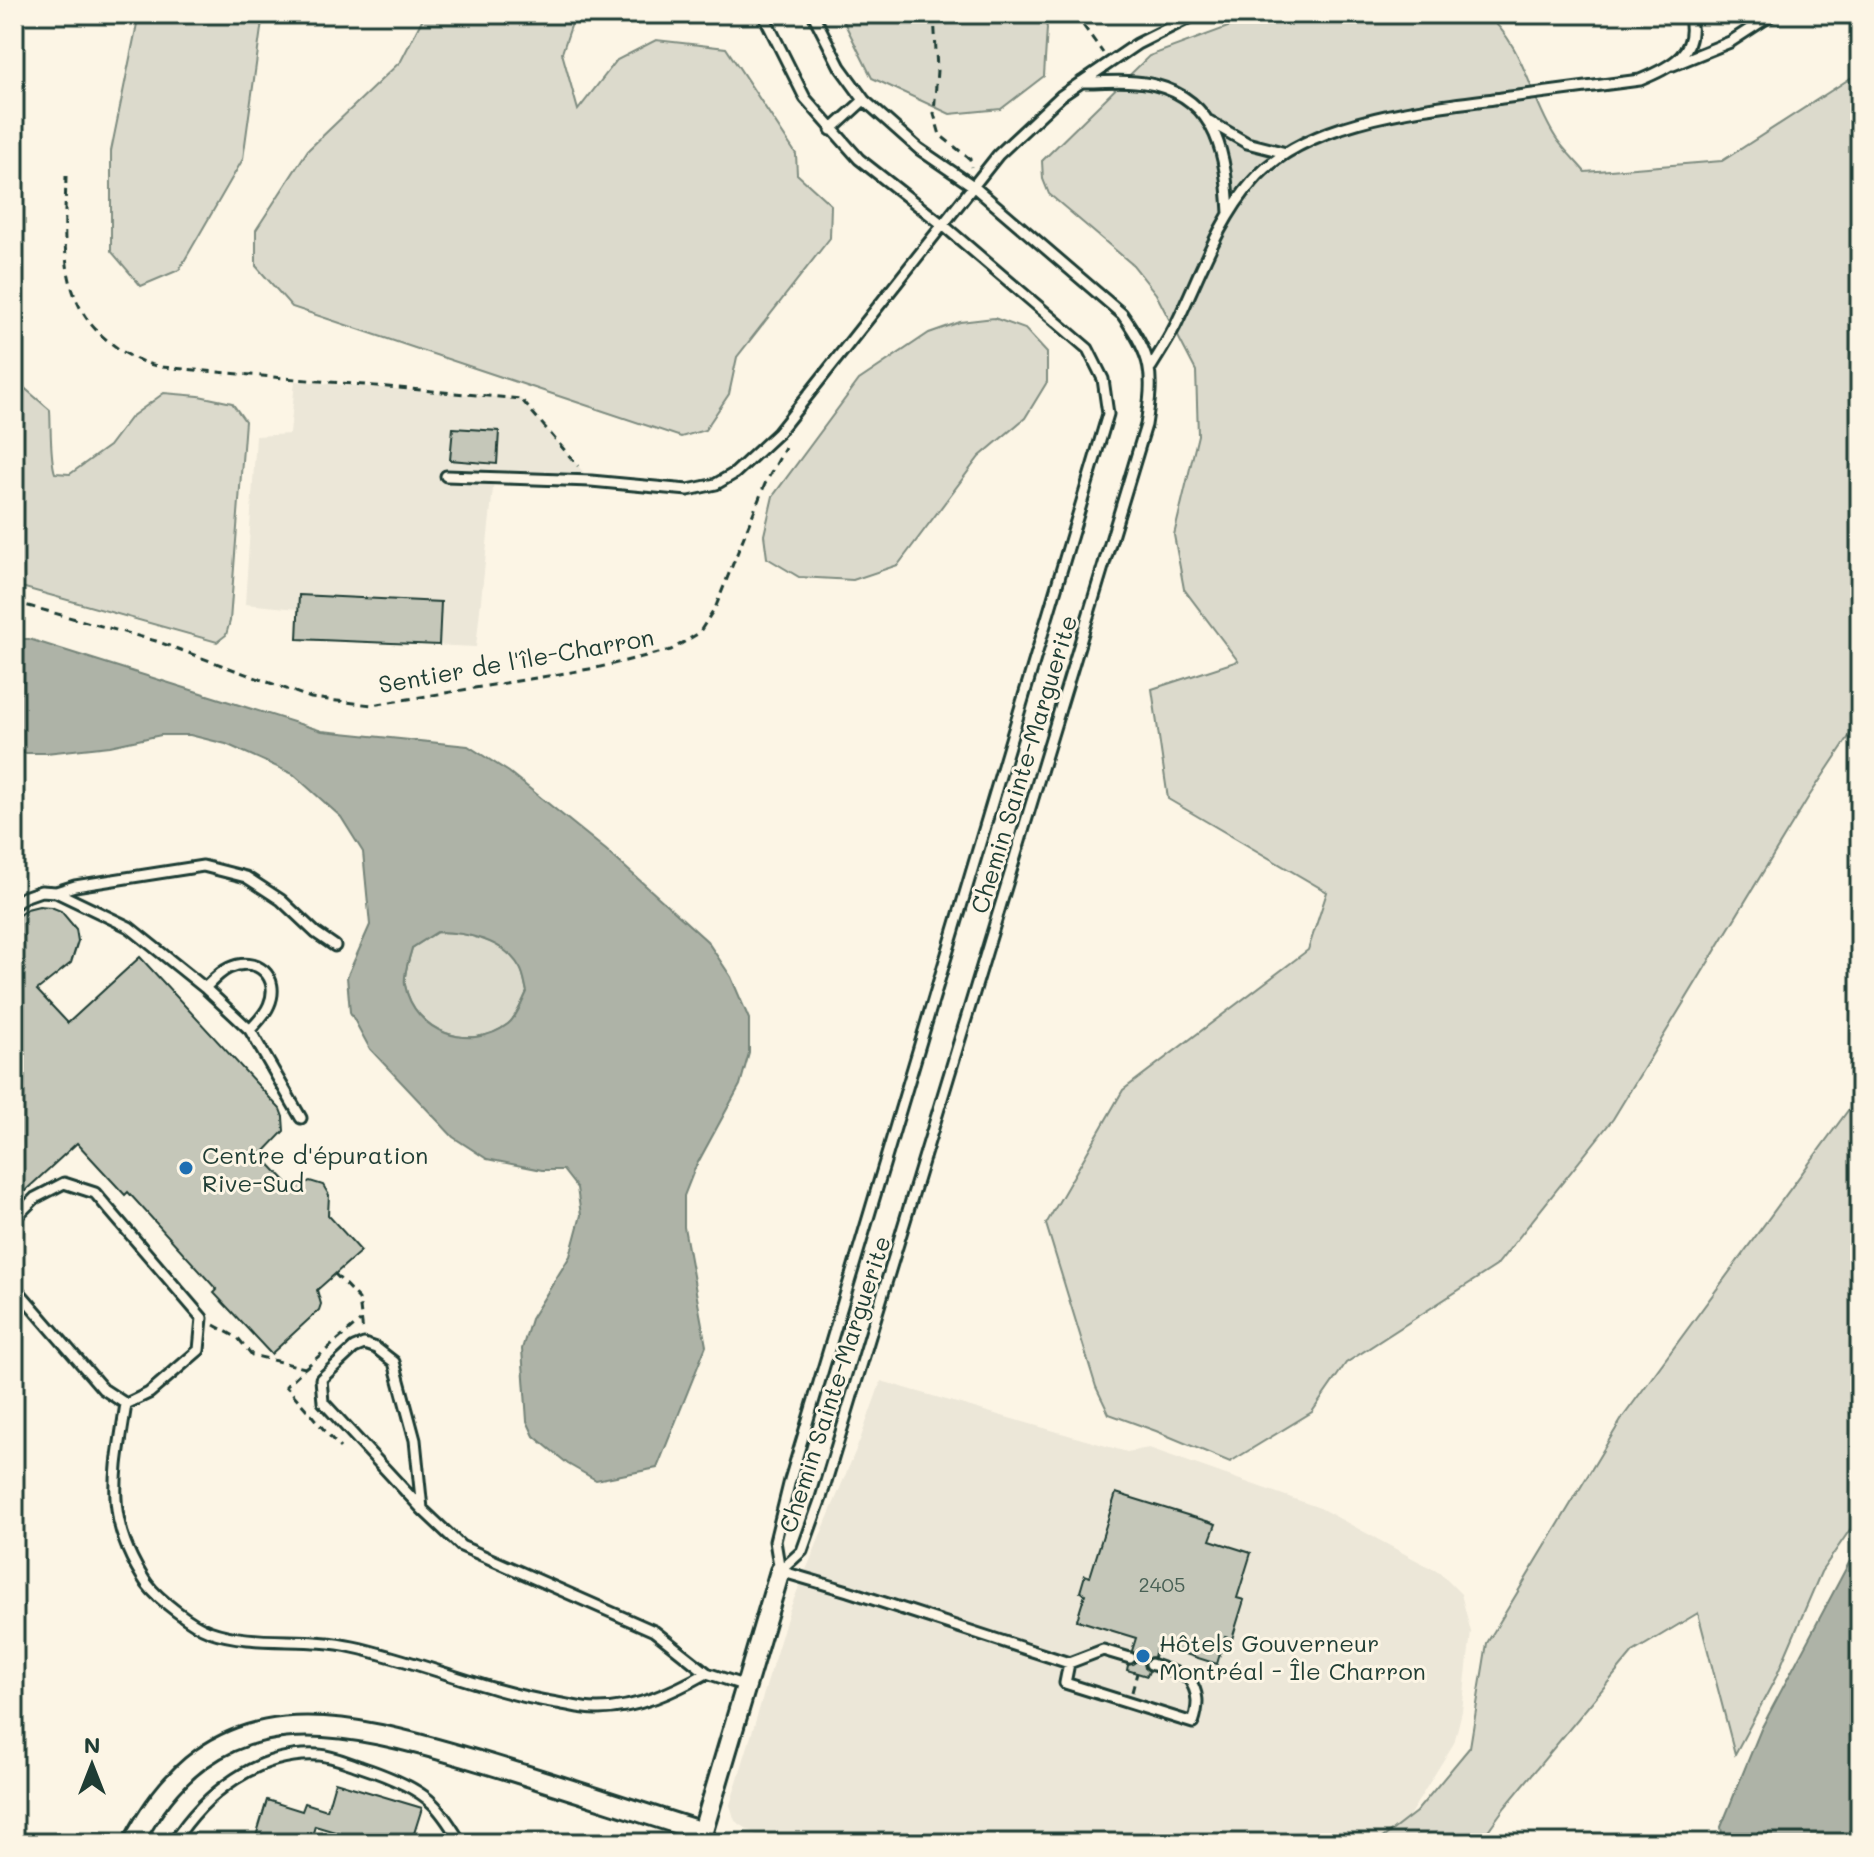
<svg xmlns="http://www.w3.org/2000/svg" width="1874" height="1857" font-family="Mali,sans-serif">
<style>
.built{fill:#ece7d8}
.green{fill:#dcdacc;stroke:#7e8c80;stroke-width:2}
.water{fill:#aeb3a7;stroke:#758479;stroke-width:2;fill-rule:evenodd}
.building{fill:#c5c7b9;stroke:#1f3d34;stroke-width:2}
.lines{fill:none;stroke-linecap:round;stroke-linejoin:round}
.service-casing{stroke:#1f3d34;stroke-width:15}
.minor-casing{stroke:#1f3d34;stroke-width:24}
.path{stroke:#1f3d34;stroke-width:3;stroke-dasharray:8 6;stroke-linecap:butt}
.service{stroke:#fcf5e5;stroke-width:9}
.minor{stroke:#fcf5e5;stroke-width:18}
.poi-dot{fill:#1f6fb2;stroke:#fcf5e5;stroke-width:3}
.labels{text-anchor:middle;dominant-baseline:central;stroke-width:6;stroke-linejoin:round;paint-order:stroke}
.number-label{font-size:20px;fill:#486055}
.street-label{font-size:24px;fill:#1f3d34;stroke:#fcf5e5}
.poi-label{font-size:24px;fill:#1f3d34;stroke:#fcf5e5;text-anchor:start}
</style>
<rect width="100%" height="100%" fill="#fcf5e5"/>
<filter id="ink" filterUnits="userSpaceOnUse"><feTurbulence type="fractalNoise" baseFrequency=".0125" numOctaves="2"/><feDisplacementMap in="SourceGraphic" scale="16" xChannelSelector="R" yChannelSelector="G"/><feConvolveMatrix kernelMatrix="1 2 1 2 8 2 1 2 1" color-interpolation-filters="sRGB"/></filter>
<g filter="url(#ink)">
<path class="built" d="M295,381L521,399L591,481L494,479L476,647L297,639L298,609L245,604L256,436L290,434Z
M881,1381L1127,1452L1149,1448L1320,1508L1440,1573L1461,1594L1471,1632L1462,1711L1454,1743L1396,1837L1387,1843H782L758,1836L735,1821L730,1805L789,1611L860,1440Z"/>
<path class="green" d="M139,14H263L243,159L179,270L141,286L111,251V151Z
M425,14H575L562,53L578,110L617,60L656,40L726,48L796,154L797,174L831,205L830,238L737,357L729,394L705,430L681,437L292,307L256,266V230L308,150L401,61Z
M840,14H1044L1047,28L1044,76L1001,109L950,114L872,78Z
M1263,14H1485C1524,43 1530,99 1556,138C1564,150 1576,161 1585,172L1722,161L1860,72V720L1808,798L1613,1119L1496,1266L1346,1363L1312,1412L1230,1462L1156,1431L1109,1414L1096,1387L1046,1224L1123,1090L1308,950L1327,892L1168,799L1152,689L1238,661L1184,589L1174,535L1198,435L1196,371L1156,294L1133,265L1049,194L1043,179L1042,161L1149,56Z
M994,318L1025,329L1047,353V382L1025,418L979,457L898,565L853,580L799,577L767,558L764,535L773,496L859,380L929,333L960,322Z
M14,385H21L50,410C51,427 50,459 55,473L70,474L109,446L131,417L164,393L199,396L232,403L245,421L230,621L226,635L217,642L14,585Z
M437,932C465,932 505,940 520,967C524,974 525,984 527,992C522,1002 517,1017 508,1024C470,1053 414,1032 405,985C403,974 409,960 412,948Z
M1860,1094V1515L1821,1572L1776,1677L1735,1754L1698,1613L1633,1652L1505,1807L1479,1843H1376L1416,1812L1470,1747L1487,1643L1623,1417Z"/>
<path class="water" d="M14,639H29L322,731L468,746L509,772L606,850L707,941L731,977L749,1019V1053L740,1085L695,1168L684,1196V1227L706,1346L657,1468L596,1480L568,1464L534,1436L527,1421L522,1349L531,1319L570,1256L581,1215L577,1188L563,1170H542L487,1159L453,1137L370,1049L350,1012L347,977L370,925L363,852L341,817L293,774L226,744L190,735H161L110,746L46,753H14ZM437,932C465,932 505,940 520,968C524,974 525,984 527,992C522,1002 517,1017 508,1024C470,1053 414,1032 405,985C403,974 409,960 412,948Z
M1860,1542V1843H1723L1721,1827L1761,1729Z"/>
<path class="building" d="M453,428L499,431L497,464L450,460Z
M299,595L441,602L439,645L297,639Z
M39,906L51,907L61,911L76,929L78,941L71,963L37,990L68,1023L140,957L280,1109L283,1117L284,1131L261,1155L292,1188L310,1181L323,1185L329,1195L328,1215L361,1251L317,1290L321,1304L319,1310L271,1354L214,1293L217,1290L128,1192L125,1195L77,1143L14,1201V919L27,909Z
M1116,1493L1216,1524L1210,1540L1251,1553L1237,1598L1244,1600L1232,1639L1225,1637L1217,1664L1157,1645L1154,1657L1147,1658L1144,1662L1145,1668L1149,1671L1147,1676L1127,1670L1128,1665L1137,1661V1656L1132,1651L1136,1638L1077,1620L1085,1594L1080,1592L1085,1575L1090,1577Z
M335,1782L422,1808L411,1843H372L315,1826L310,1843H254L267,1800L302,1811L305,1803L327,1810Z"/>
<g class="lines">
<defs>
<path id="service" d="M763,14L805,98L859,159L943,225L1088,349L1103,379L1108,414L790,1480L775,1541L780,1571
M1673,65L1730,42L1773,14
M1081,82C1105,82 1132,79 1155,85C1219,101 1226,158 1229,213
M1209,121L1247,143L1286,153
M831,130L864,100
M1151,367C1160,352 1171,336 1178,320C1201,272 1218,221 1253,181C1306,119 1425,108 1502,98C1548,92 1594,86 1640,80C1671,67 1700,53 1689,14
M446,476L591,481L688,490L716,484L735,473L778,433L998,155L1061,96L1137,44L1197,14
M56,892L75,886L203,866L246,877L281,900L316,933L335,946
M14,905L24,897L41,891L56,892L129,927L205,988L250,1030L301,1118
M205,988C212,981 220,972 229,968C257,955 281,977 269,1005C265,1015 257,1022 250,1030
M14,1219L35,1198L64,1183L95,1193L202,1318L199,1350L149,1393L126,1404
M14,1286L103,1389L126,1404
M14,1304L25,1299
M126,1404C115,1476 103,1519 147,1584C158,1599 192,1625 209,1631C254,1647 306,1636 353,1647C422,1662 487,1692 557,1703C570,1705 586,1710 599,1709C639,1708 673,1692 707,1673
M422,1509L415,1440L394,1362L376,1348L364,1344L354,1348L321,1379L323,1402L422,1509L461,1546L654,1631L707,1673L746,1686
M780,1571L802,1551L821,1498L1146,425C1154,373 1153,358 1122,314L973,186L919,149L864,100L840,67L813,14
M780,1571L848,1591L1069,1663L1103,1650L1130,1658
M1069,1663L1065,1683L1193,1723C1199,1705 1199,1693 1188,1677L1151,1664
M173,1843C205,1793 258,1751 319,1755C333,1756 348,1763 361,1767C382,1774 416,1787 432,1803C444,1814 453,1830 461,1843"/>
<path id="minor" d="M700,1841L780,1571
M133,1843C215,1685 341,1720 482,1762C556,1784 629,1809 703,1832"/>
</defs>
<use href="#service" class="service-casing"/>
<use href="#minor" class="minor-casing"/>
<path class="path" d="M934,14L937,70L934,114L940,135L970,159L971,167
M1075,14L1103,53
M66,176C65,235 56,299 107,340C124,354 140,363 162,367L521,399L578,466
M14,602L156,641L311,698L372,705L596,668L671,650L699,633L716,606L765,484L785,448
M335,1274L359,1299L363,1333
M214,1325L238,1338L252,1355L305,1368L286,1386L340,1448
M305,1368L360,1321
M1132,1692L1137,1673"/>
<use href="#service" class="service"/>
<use href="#minor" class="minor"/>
</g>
</g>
<g class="poi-dot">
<circle cx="186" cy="1168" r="8"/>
<circle cx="1143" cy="1656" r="8"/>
</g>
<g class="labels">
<g class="number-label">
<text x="1162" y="1584">2405</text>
</g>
<g class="street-label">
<text transform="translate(516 660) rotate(-10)">Sentier de l'île-Charron</text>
<text transform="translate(1023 764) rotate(-73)">Chemin Sainte-Marguerite</text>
<text transform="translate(834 1384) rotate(-72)">Chemin Sainte-Marguerite</text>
</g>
<g class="poi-label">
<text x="202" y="1154">Centre d'épuration<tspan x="202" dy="28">Rive-Sud</tspan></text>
<text x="1159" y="1642">Hôtels Gouverneur<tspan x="1159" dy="28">Montréal - Île Charron</tspan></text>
</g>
</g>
<rect width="1874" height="1857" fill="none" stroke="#fcf5e5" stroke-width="48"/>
<rect x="24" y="24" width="1826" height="1809" fill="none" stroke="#1f3d34" stroke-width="3" filter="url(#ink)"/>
<g transform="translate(92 1765)" stroke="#fcf5e5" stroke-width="6" paint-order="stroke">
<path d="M0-6L14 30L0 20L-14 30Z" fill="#1f3d34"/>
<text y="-12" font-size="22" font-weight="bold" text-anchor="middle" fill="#1f3d34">N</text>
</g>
</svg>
